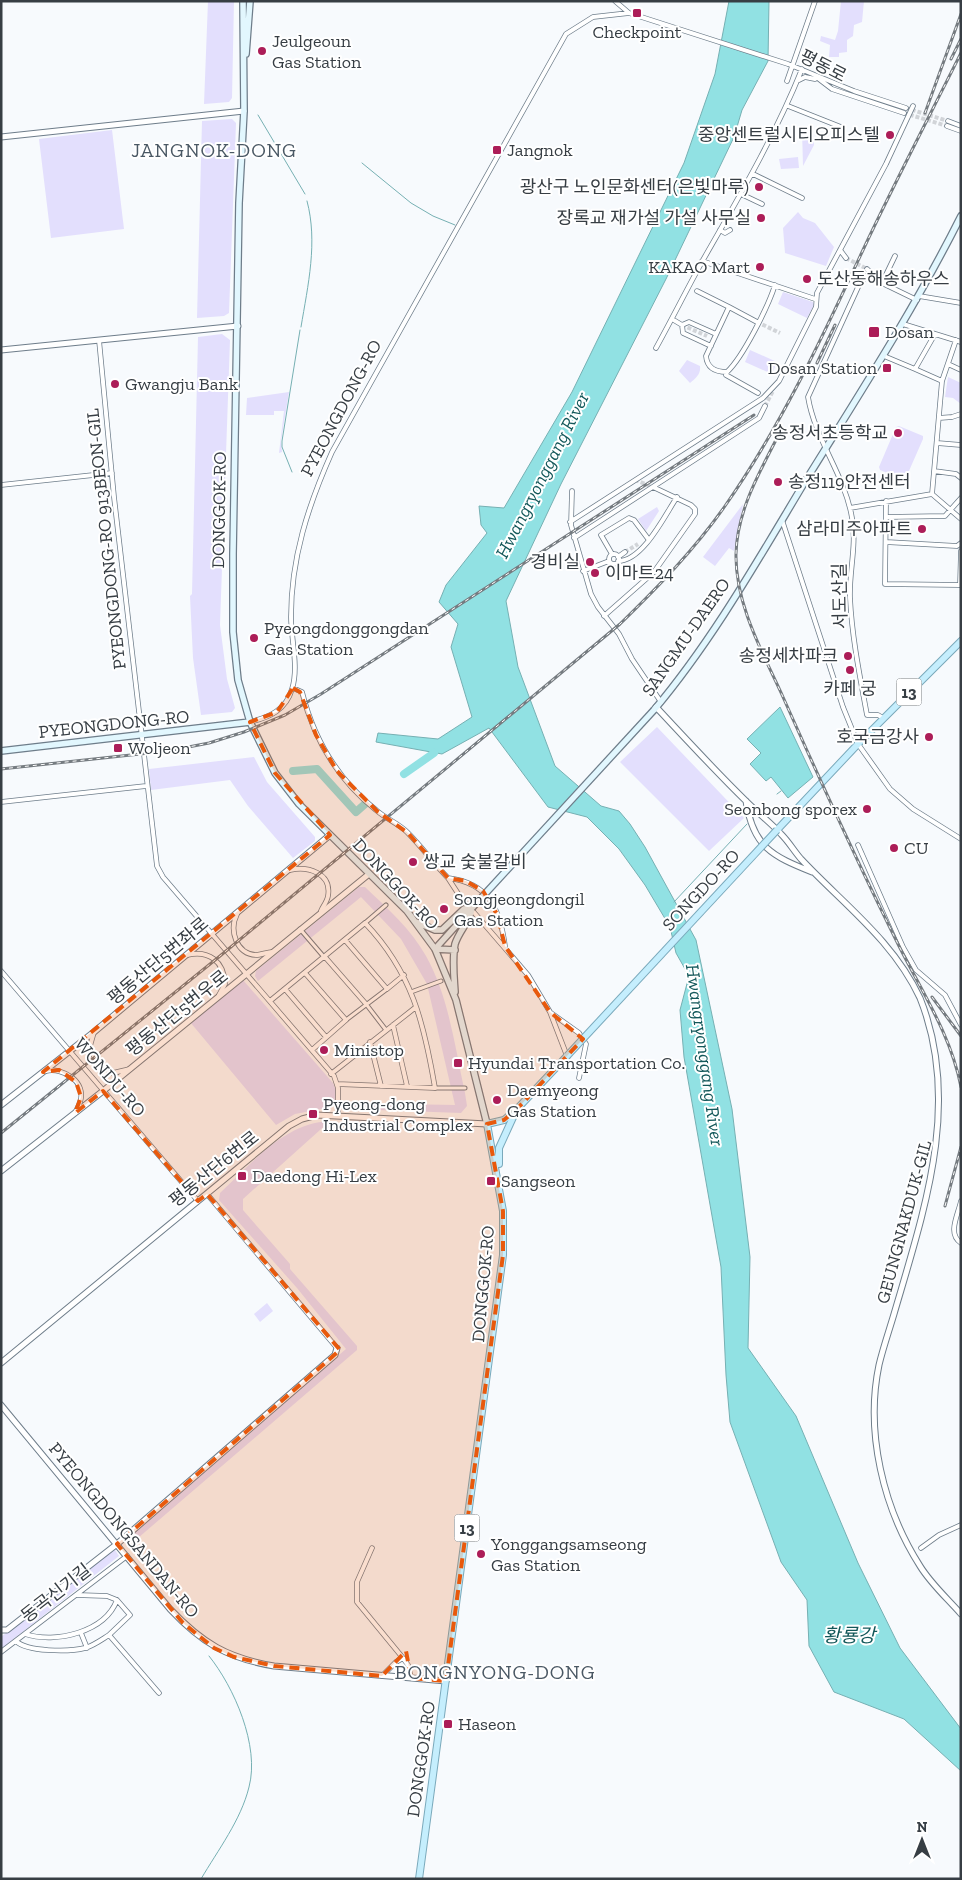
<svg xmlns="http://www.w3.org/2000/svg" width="962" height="1880" font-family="'Zilla Slab','Noto Sans KR',serif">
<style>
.green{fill:#e3dffd}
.water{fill:#91e1e3;stroke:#76b0b3}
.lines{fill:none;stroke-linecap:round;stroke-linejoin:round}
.stream{stroke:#76b0b3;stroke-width:1}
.river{stroke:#91e1e3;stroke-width:8}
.minor-tunnel{stroke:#d1d4d8;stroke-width:4;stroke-dasharray:4 2;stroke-linecap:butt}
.pedestrian-casing{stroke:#6e7d8a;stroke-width:5}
.minor-casing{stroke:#6e7d8a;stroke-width:5.5}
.tertiary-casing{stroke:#6e7d8a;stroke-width:7}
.secondary-casing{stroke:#6e7d8a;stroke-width:8}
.primary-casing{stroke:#7aa9bb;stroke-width:8}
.pedestrian{stroke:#fff;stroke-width:3}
.minor{stroke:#fff;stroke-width:4}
.tertiary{stroke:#fff;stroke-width:5}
.secondary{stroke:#e2f7fe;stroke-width:5.5}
.primary{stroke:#c5eefd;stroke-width:6}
.rail-casing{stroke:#757b80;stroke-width:3}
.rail{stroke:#fff;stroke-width:1;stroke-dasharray:4;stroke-linecap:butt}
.secondary-bridge-casing{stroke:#6e7d8a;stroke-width:8;stroke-linecap:butt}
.primary-bridge-casing{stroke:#7aa9bb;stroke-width:8;stroke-linecap:butt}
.secondary-bridge{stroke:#e2f7fe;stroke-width:5.5}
.primary-bridge{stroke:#c5eefd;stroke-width:6}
.marked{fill:#e8590c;fill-opacity:0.2;stroke:#e8590c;stroke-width:4;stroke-dasharray:10 6;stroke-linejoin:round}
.poi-dot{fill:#ac1d58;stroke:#fff;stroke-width:2}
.labels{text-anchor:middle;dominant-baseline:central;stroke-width:4;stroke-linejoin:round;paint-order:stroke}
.shield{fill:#fff;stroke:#73787c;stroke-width:1}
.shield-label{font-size:16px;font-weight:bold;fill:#373e44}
.poi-label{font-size:18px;fill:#373e44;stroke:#fff;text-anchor:start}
.street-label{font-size:18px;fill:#373e44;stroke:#fff}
.water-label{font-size:19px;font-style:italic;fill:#13585a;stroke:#fff}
.quarter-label{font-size:20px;letter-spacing:1px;fill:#4a5864;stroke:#fff}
</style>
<rect width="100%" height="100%" fill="#f7fafd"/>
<path class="green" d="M208,1H234L232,98L229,102L204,104Z
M841,1H864L862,22L854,25L853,36L847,40V52L839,53V57H829L830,45L820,41L821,36L835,40L838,31Z
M232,119L236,123L229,313L224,316L197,318L202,121Z
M802,129L813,131L814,145L803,166Z
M112,130L124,229L51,238L39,139Z
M798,157L799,168L781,169L779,159Z
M798,212L803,218L815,223L834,247L826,266L785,253L783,228Z
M783,292L813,302L814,305L807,318L778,304Z
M222,334L230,340L220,625L227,679L235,708L232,712L201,715L193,658L190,596L192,594L198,337Z
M750,350L777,362L772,374L745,362Z
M687,360L700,366C701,374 696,378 690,383L679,371Z
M948,377L961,383V404L953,398L945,397Z
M289,392L281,441L282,452L279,453L284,411H274V415H246L247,398Z
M899,426L923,436V439L905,480L880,470L879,467L896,427Z
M743,504L734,551L729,548L715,566L703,557Z
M657,507L659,511L646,531L638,519Z
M657,727L744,818L709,851L620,762Z
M254,757L267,782L315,837V841L293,858L248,806L230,780L151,790L149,769Z
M359,887H365C387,908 411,929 426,956C449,997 455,1048 465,1093L467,1106L461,1113L350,1109L344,1103L455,1105L427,984L401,939L361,897L258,981L255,976L256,971Z
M243,980L333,1083L336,1090L334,1104L332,1107L295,1114L276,1125L190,1022Z
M330,1121L243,1199V1210L290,1264V1269L357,1346V1350L138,1538L130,1540L129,1535L346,1349L297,1288L219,1200L220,1193C252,1163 284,1123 330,1121Z
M267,1303L273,1311L260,1322L254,1314Z
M113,1547L119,1556L1,1649V1637Z"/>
<path class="water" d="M729,1H769L768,61L742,110L734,137L666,279L561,484L506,601L518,667L555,766L601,806L619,811L630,824L645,847L696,940L732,1109L750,1257L748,1348L796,1416L858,1563L900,1648L961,1729V1771L904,1719L834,1692L809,1646L807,1600L781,1562L730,1422L726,1375L721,1267L684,1057L680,1010L689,976L676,953L670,927L645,885L619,849L587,817L548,807L489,728L442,754L376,742L378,733L438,739L472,717L451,647L458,624L439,602L446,585L487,533L481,525L479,506L504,508L572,392L684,163L715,74Z
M780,707L813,777L788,798L771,777L766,781L750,764L761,753L747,739Z"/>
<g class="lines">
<path class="stream" d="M258,115L305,194
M362,163L411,203L433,216L455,225
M301,327C308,285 318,242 307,201
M292,472L282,447V441L300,330
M777,794L781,791
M674,902L747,824
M201,1879C218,1850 241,1820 249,1787C260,1746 234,1687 209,1656"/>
<path class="river" d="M293,771L317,769L356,812L365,804
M404,774L434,753"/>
<path class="minor-tunnel" d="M906,108L948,121
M904,113L947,126
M846,258L867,269
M757,322L780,333
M682,325L707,336
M765,406L773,391
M635,480L651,486
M625,552L638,544"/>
<defs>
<path id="pedestrian" d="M365,923L386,905
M300,929L324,957
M411,992L441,981
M366,1004L386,1030
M346,1020L387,989
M435,1088H465"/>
<path id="minor" d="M615,1L629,13
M815,76L832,89L904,113
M799,80L805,77L815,79
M787,81L815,1
M788,106L841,127
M948,121L961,126
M947,126L961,131
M753,174L802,198
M741,194L762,204
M720,230L725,233L730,230
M840,250L846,258
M702,261L815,299
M867,269L882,283L917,300
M869,273L859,285L808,397C815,440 845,475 852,518C857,545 849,571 850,598C852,638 860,677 867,715H878L883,718
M882,283L895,256
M697,291L729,307
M919,296L961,303
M672,319L682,325L683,333L711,346
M757,322L729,307L706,356C707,368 715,372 727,372C743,357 768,307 775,285
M903,324L961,342
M682,325L689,322L716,334
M99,340L114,497L157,866L163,877L334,1076L338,1088V1116
M956,340L942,381L932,494L961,519
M656,348C672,319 687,289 703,260C739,197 775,136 802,69
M884,356L915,369L935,334
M948,364L961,370
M915,369L942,381
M727,372L726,375L758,393
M939,418L952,417L961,414
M937,443L961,445
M934,471L956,474L961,478
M1,485L112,473
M572,491L571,525L591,594L598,607L619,634L632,659L661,702
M886,501L885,584L960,585L961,551
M850,508L932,494
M887,517L945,516L961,498
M782,520L843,707L858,744L890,789L913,809L961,839
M570,522L763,398L779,381L816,307L817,293L886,164L913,106
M574,538L759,418L765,406
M886,542L957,546L961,543
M609 559a5 5 0 1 1 10 0a5 5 0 1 1-10 0Z
M612,554L601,535L629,518L634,520L649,540
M618,557L625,552
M618,561C643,561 665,515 677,497
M583,571L609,561
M604,616L654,572L695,514V509L691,505L653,487
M293,688L302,692C314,740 337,779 376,810C386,819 398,823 407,832C422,847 434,864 448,878C489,883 500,909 505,946
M250,722C270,717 286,710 292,689C299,667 291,639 291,617C291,558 308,506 332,452L566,34L593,17L629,13L788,64L854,91L906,108
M1,802L146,786
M858,845L903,947L916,970L945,995L961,1025
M290,870C308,866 332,873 328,896C327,902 323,906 321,911
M448,878L459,895L528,975L550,1012L567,1056
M237,914C229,930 236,954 256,955C261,955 267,952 272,952
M345,940L387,989L404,975
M187,955C209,950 224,961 225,984L219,995
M325,957L366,1004
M1,971L198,1201
M305,973L346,1020L312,1050
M285,989L326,1037
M270,1001L365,923C412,972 424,1023 435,1088L337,1084
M551,1013L579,1033L586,1044L579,1078
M393,1025L407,1086
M94,1032L90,1046L97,1064L113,1073L130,1069
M370,1042L381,1086
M46,1071C63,1067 87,1082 80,1102C79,1106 77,1109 75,1113
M331,1074L416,1007
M207,1194L337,1348
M961,1201C958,1215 947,1234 961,1243
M372,1548L357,1582V1602L403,1658
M921,1548L939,1535L961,1525
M81,1633L87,1648
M25,1634C56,1644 105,1632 117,1600L107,1596L77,1595
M109,1635L130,1615L117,1600
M16,1641C27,1652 69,1652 85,1648C93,1646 101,1640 109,1635L159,1693
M1,1652L127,1556
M382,1676L396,1662L403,1658L408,1665L411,1678"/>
<path id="tertiary" d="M1,137L244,111
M1,350L238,326
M656,707C686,739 716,772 747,802C758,813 771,823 781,834C789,842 794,851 801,859C843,904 893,940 920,998C962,1103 924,1211 894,1314C889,1331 883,1348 879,1365C865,1432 883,1508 920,1566C931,1584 947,1598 961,1614
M746,801C753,847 772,856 812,872
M1,1105L94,1032L330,835
M1,1171L103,1091L369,874
M1,1363L289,1126L302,1119L317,1115L487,1124
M1,1405L170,1609C202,1643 227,1658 274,1666L446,1681
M1,1630H7L117,1544L335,1355L337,1348"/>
<path id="secondary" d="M243,1L244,111L239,203L233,554V632L238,680L250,722L275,773L299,804L407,911L435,949L456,1000L487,1124
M246,54L250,1
M654,710C713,640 759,558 806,480C860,393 915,308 961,216
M1,751L250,722
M416,922L435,930H442L464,909L472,908
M435,949L472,908
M435,949L455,950
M455,992C454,976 452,959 455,944C459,931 471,920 472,908"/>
<path id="primary" d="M777,830L858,744L961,641
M499,1164V1148L515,1113
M419,1879L503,1255V1211L487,1124L504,1120L517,1109L567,1056"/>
</defs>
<use href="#pedestrian" class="pedestrian-casing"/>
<use href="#minor" class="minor-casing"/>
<use href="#tertiary" class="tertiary-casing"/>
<use href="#secondary" class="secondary-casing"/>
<use href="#primary" class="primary-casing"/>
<use href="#pedestrian" class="pedestrian"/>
<use href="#minor" class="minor"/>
<use href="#tertiary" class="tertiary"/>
<use href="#secondary" class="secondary"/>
<use href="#primary" class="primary"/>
<defs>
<path id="rail" d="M951,59L961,39
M925,113L961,14
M817,363L835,325
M777,438C758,475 737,512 736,554C735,604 763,653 783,697C820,780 858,864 899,946C922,992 951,1035 961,1087
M1,769L168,751L209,743L244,732L285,715L321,694L754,415
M932,997L961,1036
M1,1133L220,956L620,624C658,587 695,549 725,506C781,426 822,338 863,250C894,184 928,119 961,53
M945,1206L961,1147"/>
</defs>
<use href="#rail" class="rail-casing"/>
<use href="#rail" class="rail"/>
<defs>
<path id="secondary-bridge" d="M472,908L654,710"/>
<path id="primary-bridge" d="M567,1056L777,830"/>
</defs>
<use href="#secondary-bridge" class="secondary-bridge-casing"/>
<use href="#primary-bridge" class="primary-bridge-casing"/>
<use href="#secondary-bridge" class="secondary-bridge"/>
<use href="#primary-bridge" class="primary-bridge"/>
</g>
<path class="marked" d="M293,688L300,692L316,735L337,771L377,811L408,833L448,878L466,881L483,891L497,914L505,946L550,1012L583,1039L517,1109L504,1120L487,1124L503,1211V1255L446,1681L411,1678L406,1651L382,1676L274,1666L234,1657L214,1648L183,1623L117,1544L340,1350L207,1194L198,1201L103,1091L75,1113L81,1097L76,1082L59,1070L43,1072L330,835L275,773L250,722L277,712Z"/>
<g class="poi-dot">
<rect x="632" y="8" width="10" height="10" rx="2.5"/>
<circle cx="262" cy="51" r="5"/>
<circle cx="890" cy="135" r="5"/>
<rect x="492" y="145" width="10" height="10" rx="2.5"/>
<circle cx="759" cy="187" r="5"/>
<circle cx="761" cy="218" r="5"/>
<circle cx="760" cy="267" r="5"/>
<circle cx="807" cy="279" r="5"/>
<rect x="868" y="326" width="12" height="12" rx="2.5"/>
<rect x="882" y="363" width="10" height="10" rx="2.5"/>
<circle cx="115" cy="384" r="5"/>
<circle cx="898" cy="433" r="5"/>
<circle cx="778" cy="482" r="5"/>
<circle cx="922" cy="529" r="5"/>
<circle cx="590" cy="562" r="5"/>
<circle cx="595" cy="573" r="5"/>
<circle cx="254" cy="638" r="5"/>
<circle cx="848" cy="656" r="5"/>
<circle cx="850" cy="670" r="5"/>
<circle cx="929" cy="737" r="5"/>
<rect x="113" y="743" width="10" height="10" rx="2.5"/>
<circle cx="867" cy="809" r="5"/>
<circle cx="894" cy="848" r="5"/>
<circle cx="413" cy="862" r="5"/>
<circle cx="444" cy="909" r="5"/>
<circle cx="324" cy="1050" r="5"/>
<rect x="453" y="1058" width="10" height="10" rx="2.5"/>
<circle cx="497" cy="1100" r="5"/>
<rect x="308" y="1109" width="10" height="10" rx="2.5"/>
<rect x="237" y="1171" width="10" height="10" rx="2.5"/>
<rect x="486" y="1176" width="10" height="10" rx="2.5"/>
<circle cx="481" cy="1554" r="5"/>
<rect x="443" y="1719" width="10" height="10" rx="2.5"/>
</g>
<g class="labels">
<g class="shield">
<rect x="896.5" y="678.5" width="25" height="27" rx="4"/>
<rect x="454.5" y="1514.5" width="25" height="27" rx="4"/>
</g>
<g class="shield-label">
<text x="909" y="692">13</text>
<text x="467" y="1528">13</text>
</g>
<g class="poi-label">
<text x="637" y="32" text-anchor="middle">Checkpoint</text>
<text x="272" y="41">Jeulgeoun<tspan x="272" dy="21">Gas Station</tspan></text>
<text x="880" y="135" text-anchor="end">중앙센트럴시티오피스텔</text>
<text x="507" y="150">Jangnok</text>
<text x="749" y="187" text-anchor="end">광산구 노인문화센터(은빛마루)</text>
<text x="751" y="218" text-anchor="end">장록교 재가설 가설 사무실</text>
<text x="750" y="267" text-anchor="end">KAKAO Mart</text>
<text x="817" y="279">도산동해송하우스</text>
<text x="885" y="332">Dosan</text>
<text x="877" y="368" text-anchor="end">Dosan Station</text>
<text x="125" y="384">Gwangju Bank</text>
<text x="888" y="433" text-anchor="end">송정서초등학교</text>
<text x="788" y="482">송정119안전센터</text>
<text x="912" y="529" text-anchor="end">삼라미주아파트</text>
<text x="580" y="562" text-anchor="end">경비실</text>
<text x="605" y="573">이마트24</text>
<text x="264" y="628">Pyeongdonggongdan<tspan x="264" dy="21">Gas Station</tspan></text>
<text x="838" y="656" text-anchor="end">송정세차파크</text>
<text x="850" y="689" text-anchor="middle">카페 궁</text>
<text x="919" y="737" text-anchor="end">호국금강사</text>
<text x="128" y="748">Woljeon</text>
<text x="857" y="809" text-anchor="end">Seonbong sporex</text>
<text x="904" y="848">CU</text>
<text x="423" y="862">쌍교 숯불갈비</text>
<text x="454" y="899">Songjeongdongil<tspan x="454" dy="21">Gas Station</tspan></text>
<text x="334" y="1050">Ministop</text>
<text x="468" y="1063">Hyundai Transportation Co.</text>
<text x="507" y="1090">Daemyeong<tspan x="507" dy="21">Gas Station</tspan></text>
<text x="323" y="1104">Pyeong-dong<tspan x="323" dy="21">Industrial Complex</tspan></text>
<text x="252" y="1176">Daedong Hi-Lex</text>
<text x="501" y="1181">Sangseon</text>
<text x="491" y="1544">Yonggangsamseong<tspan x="491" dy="21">Gas Station</tspan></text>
<text x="458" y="1724">Haseon</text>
</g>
<g class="street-label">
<text transform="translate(823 66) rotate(27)">평동로</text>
<text transform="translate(341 408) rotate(-62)">PYEONGDONG-RO</text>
<text transform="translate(219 510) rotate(-89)">DONGGOK-RO</text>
<text transform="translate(106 539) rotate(-96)">PYEONGDONG-RO 913BEON-GIL</text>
<text transform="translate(840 596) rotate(-91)">서도산길</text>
<text transform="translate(686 637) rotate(-55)">SANGMU-DAERO</text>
<text transform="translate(114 724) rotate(-6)">PYEONGDONG-RO</text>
<text transform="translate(396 884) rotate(47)">DONGGOK-RO</text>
<text transform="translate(701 890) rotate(-47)">SONGDO-RO</text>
<text transform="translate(158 961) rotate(-40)">평동산단5번좌로</text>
<text transform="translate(177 1013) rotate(-39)">평동산단5번우로</text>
<text transform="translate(110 1077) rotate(49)">WONDU-RO</text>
<text transform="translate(214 1169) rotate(-39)">평동산단6번로</text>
<text transform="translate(904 1222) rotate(-75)">GEUNGNAKDUK-GIL</text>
<text transform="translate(483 1284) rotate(-85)">DONGGOK-RO</text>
<text transform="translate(124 1530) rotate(50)">PYEONGDONGSANDAN-RO</text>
<text transform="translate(56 1593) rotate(-38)">동곡신기길</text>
<text transform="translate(421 1759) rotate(-82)">DONGGOK-RO</text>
</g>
<g class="water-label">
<text transform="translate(542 475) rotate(-63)">Hwangryonggang River</text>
<text transform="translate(705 1055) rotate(82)">Hwangryonggang River</text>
<text x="849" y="1635">황룡강</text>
</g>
<g class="quarter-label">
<text x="214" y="150">JANGNOK-DONG</text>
<text x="495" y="1672">BONGNYONG-DONG</text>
</g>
</g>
<rect width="962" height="1880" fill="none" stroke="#373e44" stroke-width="5"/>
<g transform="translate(922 1840)" stroke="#ffffff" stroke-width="4" paint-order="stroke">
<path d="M0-4L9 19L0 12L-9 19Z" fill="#373e44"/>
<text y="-8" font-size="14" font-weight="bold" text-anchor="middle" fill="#373e44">N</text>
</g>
</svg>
